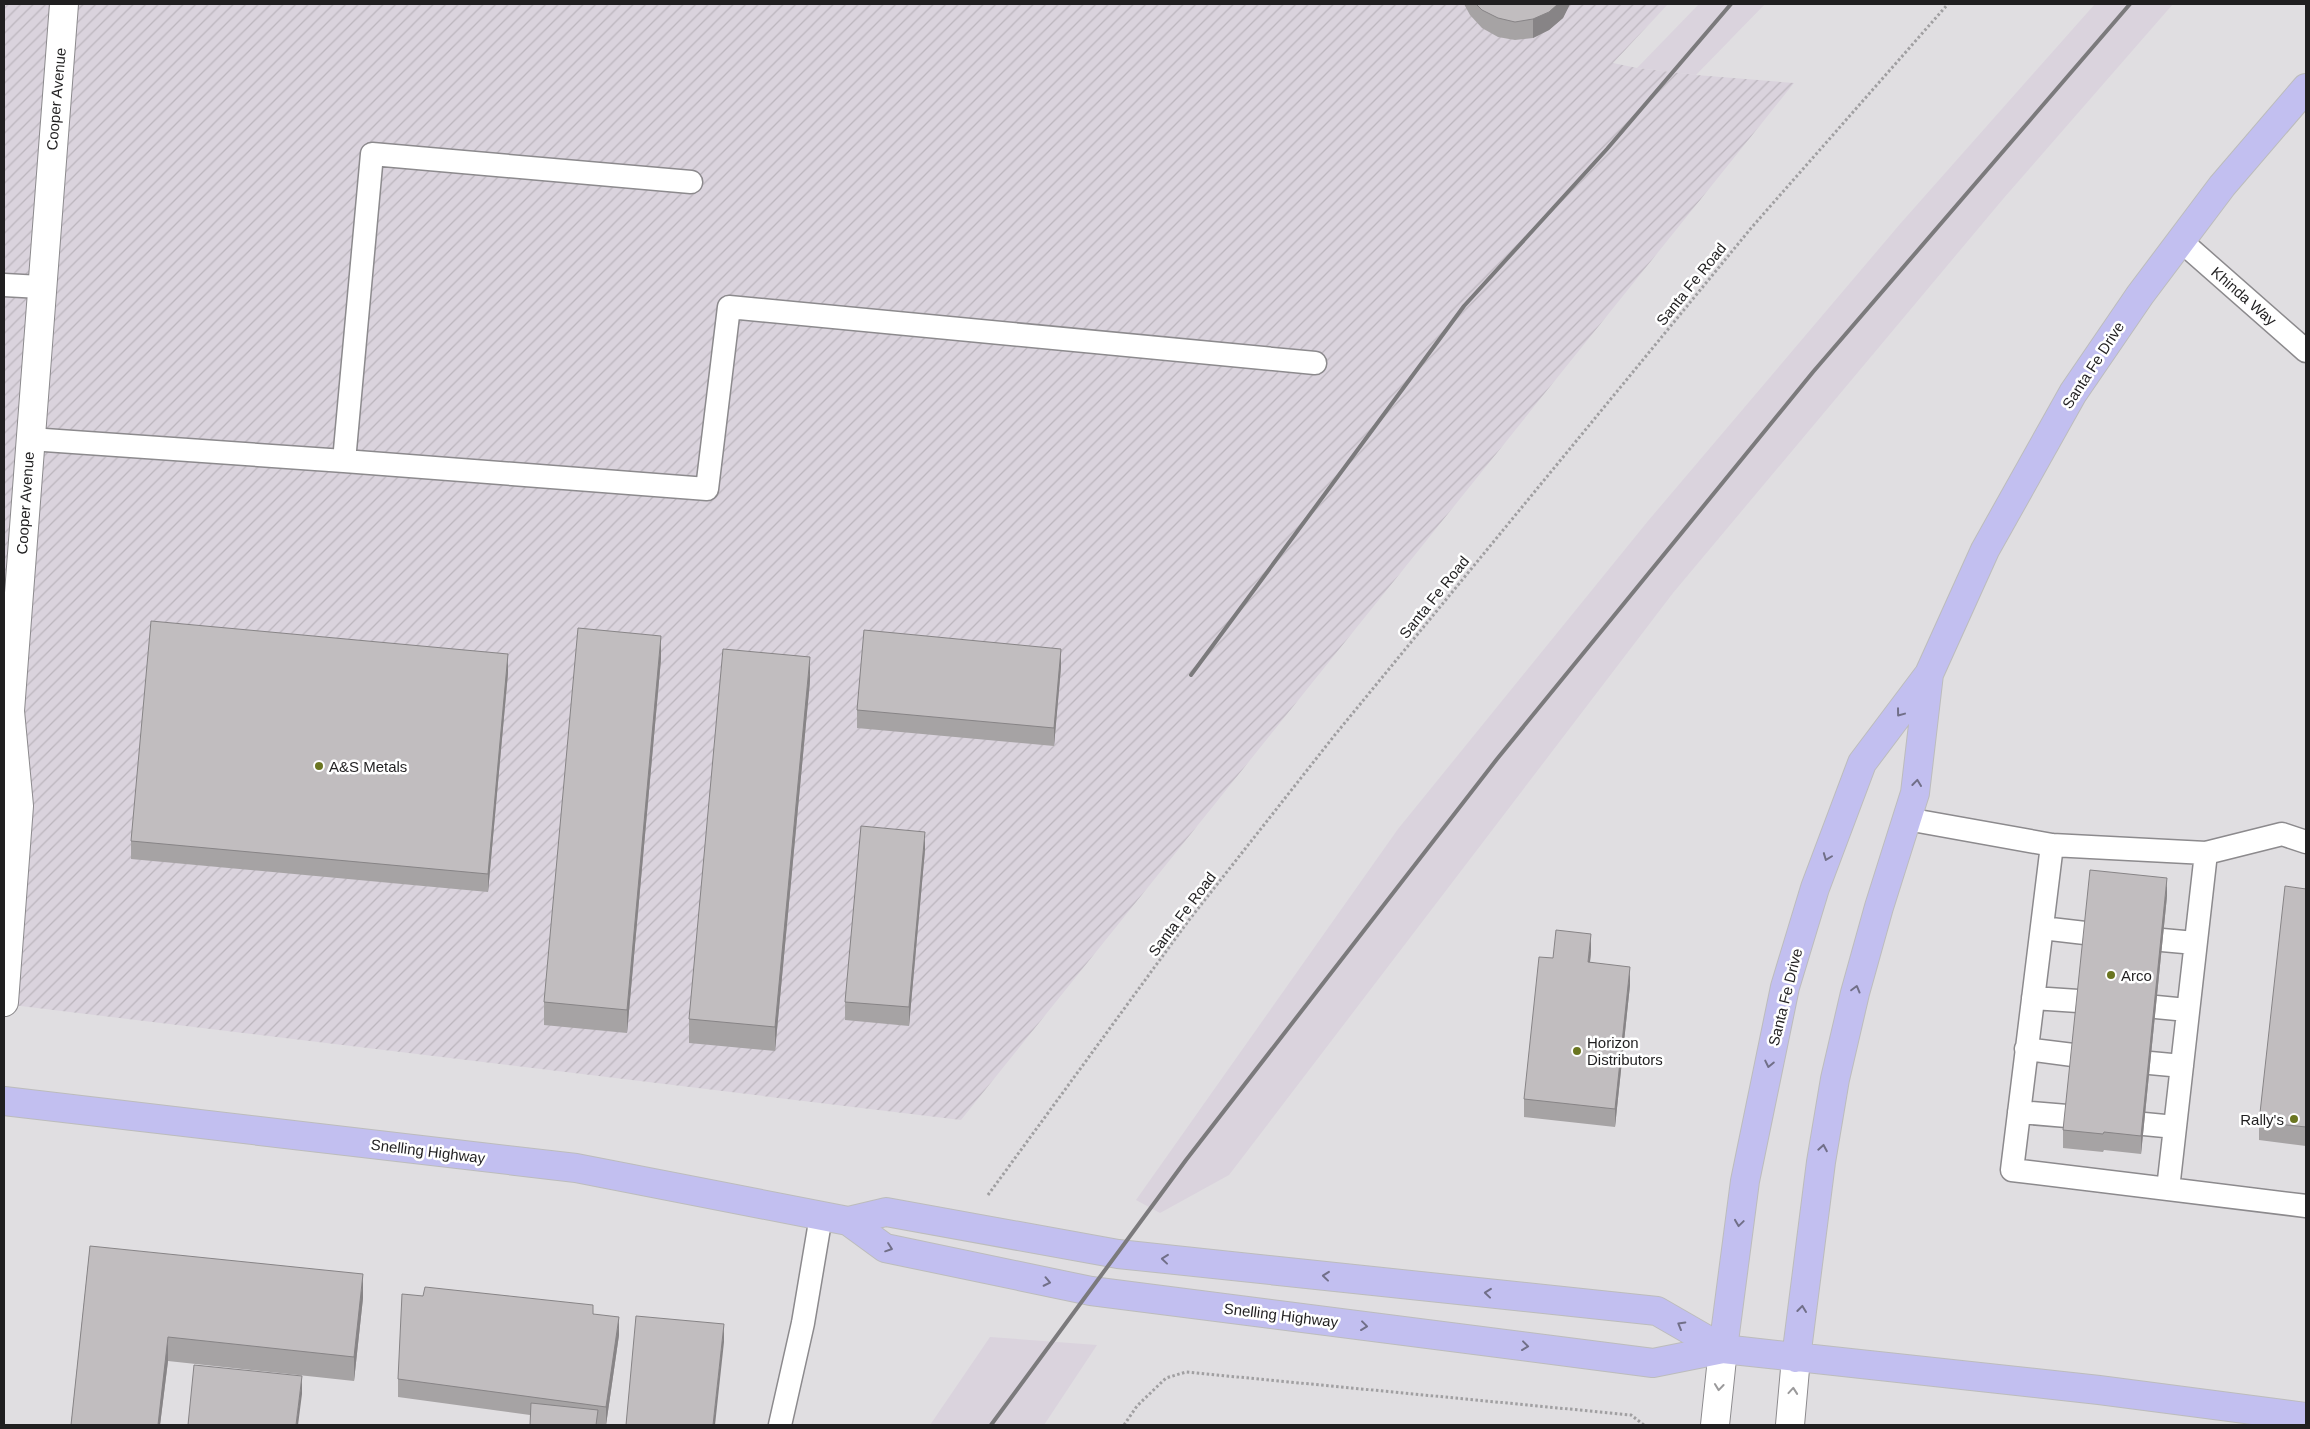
<svg xmlns="http://www.w3.org/2000/svg" width="2310" height="1429" font-family="Arial,sans-serif">
<style>
.built{fill:#dad3dd}
.industrial{fill:url(#industrial-furrows)}
.lines{fill:none;stroke-linecap:round;stroke-linejoin:round}
.service-casing{stroke:#8c8a8d;stroke-width:25}
.minor-casing{stroke:#8c8a8d;stroke-width:30}
.secondary-casing{stroke:#8c8a8d;stroke-width:30}
.primary-casing{stroke:#bcbcbc;stroke-width:30}
.path{stroke:#a09fa1;stroke-width:3;stroke-dasharray:2.5 2.5;stroke-linecap:butt}
.service{stroke:#fff;stroke-width:22}
.minor{stroke:#fff;stroke-width:28}
.secondary{stroke:#fff;stroke-width:28}
.primary{stroke:#c2bff0;stroke-width:28}
.rail{stroke:#7b7a7c;stroke-width:4}
.wall{fill:#a6a3a4}
.shaded-wall{fill:#878486}
.building{fill:#c1bdbf;stroke:#878486}
.oneway{stroke:#716f88}
.oneway2{stroke:#9b9a9b}
.poi-dot{fill:#6a7520;stroke:#fff;stroke-width:2}
.labels{text-anchor:middle;dominant-baseline:central;stroke-width:5;stroke-linejoin:round;paint-order:stroke}
.street-label{font-size:15px;fill:#201f20;stroke:#fff}
.poi-label{font-size:15px;fill:#201f20;stroke:#fff;text-anchor:start}
</style>
<defs>
<pattern id="industrial-furrows" width="10" height="10" patternUnits="userSpaceOnUse" patternTransform="scale(1.25)"><rect width="10" height="10" fill="#dad3dd"/><path d="M-1 1l2-2M0 10L10 0M9 11l2-2" fill="none" stroke="#bbb5bd"/></pattern>
</defs>
<rect width="100%" height="100%" fill="#e0dee1"/>
<path class="built" d="M1699,4H1765L1696,75L1637,68Z
M2095,4H2173L2003,199L1673,593L1229,1175L1160,1213L1136,1200L1398,829L1648,521L1900,224Z
M990,1337L1097,1345L1044,1425H930Z"/>
<path class="industrial" d="M4,4H1668L1613,63L1637,68L1696,75L1794,83L961,1120L4,1004Z"/>
<g class="lines">
<defs>
<path id="service" d="M2181,241L2306,351
M4,285L41,287
M30,439L344,461L707,489L729,307L1315,363
M344,461L372,154L691,182
M1907,819L2052,845L2206,853
M2306,842L2282,834L2206,853L2168,1189L2306,1206
M2052,845L2012,1170L2168,1189
M2042,928L2085,933
M2162,940L2195,943
M2033,998L2078,1001
M2156,1007L2187,1010
M2026,1049L2073,1055
M2150,1063L2182,1066
M2019,1112L2067,1116
M2144,1124L2175,1127
M780,1425L803,1323L821,1216"/>
<path id="minor" d="M4,1002L19,806L10,711L64,4"/>
<path id="secondary" d="M1715,1425L1723,1349
M1790,1425L1796,1358"/>
<path id="primary" d="M4,1101L576,1168L848,1221L886,1212L1118,1254L1657,1311L1723,1349
M848,1221L885,1248L1091,1291L1653,1363L1723,1349L2099,1390L2306,1417
M1723,1349L1745,1181L1785,987L1815,888L1862,763L1929,674L1985,550L2073,393L2140,295L2222,186L2306,88
M1796,1358L1821,1162L1835,1079L1855,993L1879,907L1915,793L1929,674"/>
</defs>
<use href="#service" class="service-casing"/>
<use href="#minor" class="minor-casing"/>
<use href="#secondary" class="secondary-casing"/>
<use href="#primary" class="primary-casing"/>
<path class="path" d="M988,1195L1189,920L1334,736L1752,227L1948,4
M1124,1425L1137,1406L1166,1378L1186,1372L1631,1415L1644,1425"/>
<use href="#service" class="service"/>
<use href="#minor" class="minor"/>
<use href="#secondary" class="secondary"/>
<use href="#primary" class="primary"/>
<path class="rail" d="M1191,675L1464,306L1607,149L1731,4
M991,1425L1186,1160L1497,759L1813,372L2130,4"/>
</g>
<path class="wall" d="M1464,4H1570L1563,18L1549,30L1533,38L1515,40L1498,37L1482,28L1470,15Z
M661,659L627,1033L544,1025V1002Z
M1061,667L1054,746L857,728V710Z
M508,673L488,892L131,859V841Z
M810,681L775,1051L689,1043V1019Z
M925,850L909,1026L845,1020V1002Z
M2306,889V1146L2259,1140V1122Z
M2167,896L2141,1154L2104,1150L2103,1152L2063,1148V1130Z
M1591,952L1590,962L1630,985L1615,1127L1524,1117V1099Z
M90,1246L363,1298L354,1381L168,1361L160,1425H71Z
M593,1314L619,1335L606,1425L598,1424V1425L530,1415L398,1397V1379Z"/>
<path class="shaded-wall" d="M1558,4H1570L1563,18L1549,30L1533,38V19Z
M661,636V659L627,1033V1010Z
M1061,649V667L1054,746V728Z
M508,654V673L488,892V874Z
M810,657V681L775,1051V1027Z
M925,832V850L909,1026V1007Z
M2167,878V896L2141,1154V1136Z
M1591,934V952L1588,980V962Z
M1630,967V985L1615,1127V1109Z
M363,1274V1298L354,1381V1357Z
M619,1317V1335L606,1425V1407Z
M724,1324V1342L715,1425H713Z
M168,1337V1361L160,1425H158Z
M302,1376V1394L298,1425H296Z"/>
<path class="building" d="M1476,4H1558L1549,12L1533,19L1515,22L1498,18L1482,10Z
M151,621L508,654L488,874L131,841Z
M578,628L661,636L627,1010L544,1002Z
M864,630L1061,649L1054,728L857,710Z
M723,649L810,657L775,1027L689,1019Z
M861,826L925,832L909,1007L845,1002Z
M2090,870L2167,878L2141,1136L2104,1132L2103,1134L2063,1130Z
M2285,886L2306,889V1127L2259,1122Z
M1556,930L1591,934L1588,962L1630,967L1615,1109L1524,1099L1539,957L1553,958Z
M90,1246L363,1274L354,1357L168,1337L158,1425H71Z
M425,1287L593,1305V1314L619,1317L606,1407L398,1379L402,1294L423,1296Z
M636,1316L724,1324L713,1425H626Z
M194,1365L302,1376L296,1425H188Z
M531,1403L598,1410L596,1425H530Z"/>
<defs><path id="oneway-chevron" d="M-2-3.5L2.5 0L-2 3.5" fill="none" stroke-width="1.6" stroke-linecap="round" stroke-linejoin="round" transform="scale(1.25)"/></defs>
<g class="oneway">
<use href="#oneway-chevron" transform="translate(1900 713) rotate(127)"/>
<use href="#oneway-chevron" transform="translate(1917 783) rotate(-83)"/>
<use href="#oneway-chevron" transform="translate(1827 857) rotate(111)"/>
<use href="#oneway-chevron" transform="translate(1856 989) rotate(-75)"/>
<use href="#oneway-chevron" transform="translate(1769 1064) rotate(102)"/>
<use href="#oneway-chevron" transform="translate(1823 1148) rotate(-80)"/>
<use href="#oneway-chevron" transform="translate(1739 1223) rotate(98)"/>
<use href="#oneway-chevron" transform="translate(889 1248) rotate(19)"/>
<use href="#oneway-chevron" transform="translate(1165 1259) rotate(-174)"/>
<use href="#oneway-chevron" transform="translate(1326 1276) rotate(-174)"/>
<use href="#oneway-chevron" transform="translate(1047 1282) rotate(12)"/>
<use href="#oneway-chevron" transform="translate(1488 1293) rotate(-174)"/>
<use href="#oneway-chevron" transform="translate(1802 1309) rotate(-83)"/>
<use href="#oneway-chevron" transform="translate(1681 1325) rotate(-150)"/>
<use href="#oneway-chevron" transform="translate(1364 1326) rotate(7)"/>
<use href="#oneway-chevron" transform="translate(1525 1346) rotate(7)"/>
</g>
<g class="oneway2">
<use href="#oneway-chevron" transform="translate(1719 1387) rotate(96)"/>
<use href="#oneway-chevron" transform="translate(1793 1391) rotate(-85)"/>
</g>
<g class="poi-dot">
<circle cx="319" cy="766" r="5"/>
<circle cx="2111" cy="975" r="5"/>
<circle cx="1577" cy="1051" r="5"/>
<circle cx="2294" cy="1119" r="5"/>
</g>
<g class="labels">
<g class="street-label">
<text transform="translate(56 99) rotate(-85)">Cooper Avenue</text>
<text transform="translate(1691 284) rotate(-51)">Santa Fe Road</text>
<text transform="translate(2244 296) rotate(41)">Khinda Way</text>
<text transform="translate(2093 365) rotate(-57)">Santa Fe Drive</text>
<text transform="translate(25 503) rotate(-86)">Cooper Avenue</text>
<text transform="translate(1434 597) rotate(-51)">Santa Fe Road</text>
<text transform="translate(1182 914) rotate(-53)">Santa Fe Road</text>
<text transform="translate(1785 997) rotate(-76)">Santa Fe Drive</text>
<text transform="translate(428 1151) rotate(7)">Snelling Highway</text>
<text transform="translate(1281 1315) rotate(7)">Snelling Highway</text>
</g>
<g class="poi-label">
<text x="329" y="766">A&amp;S Metals</text>
<text x="2121" y="975">Arco</text>
<text x="1587" y="1042">Horizon<tspan x="1587" dy="17">Distributors</tspan></text>
<text x="2284" y="1119" text-anchor="end">Rally's</text>
</g>
</g>
<rect width="2310" height="1429" fill="none" stroke="#201f20" stroke-width="10"/>
</svg>
